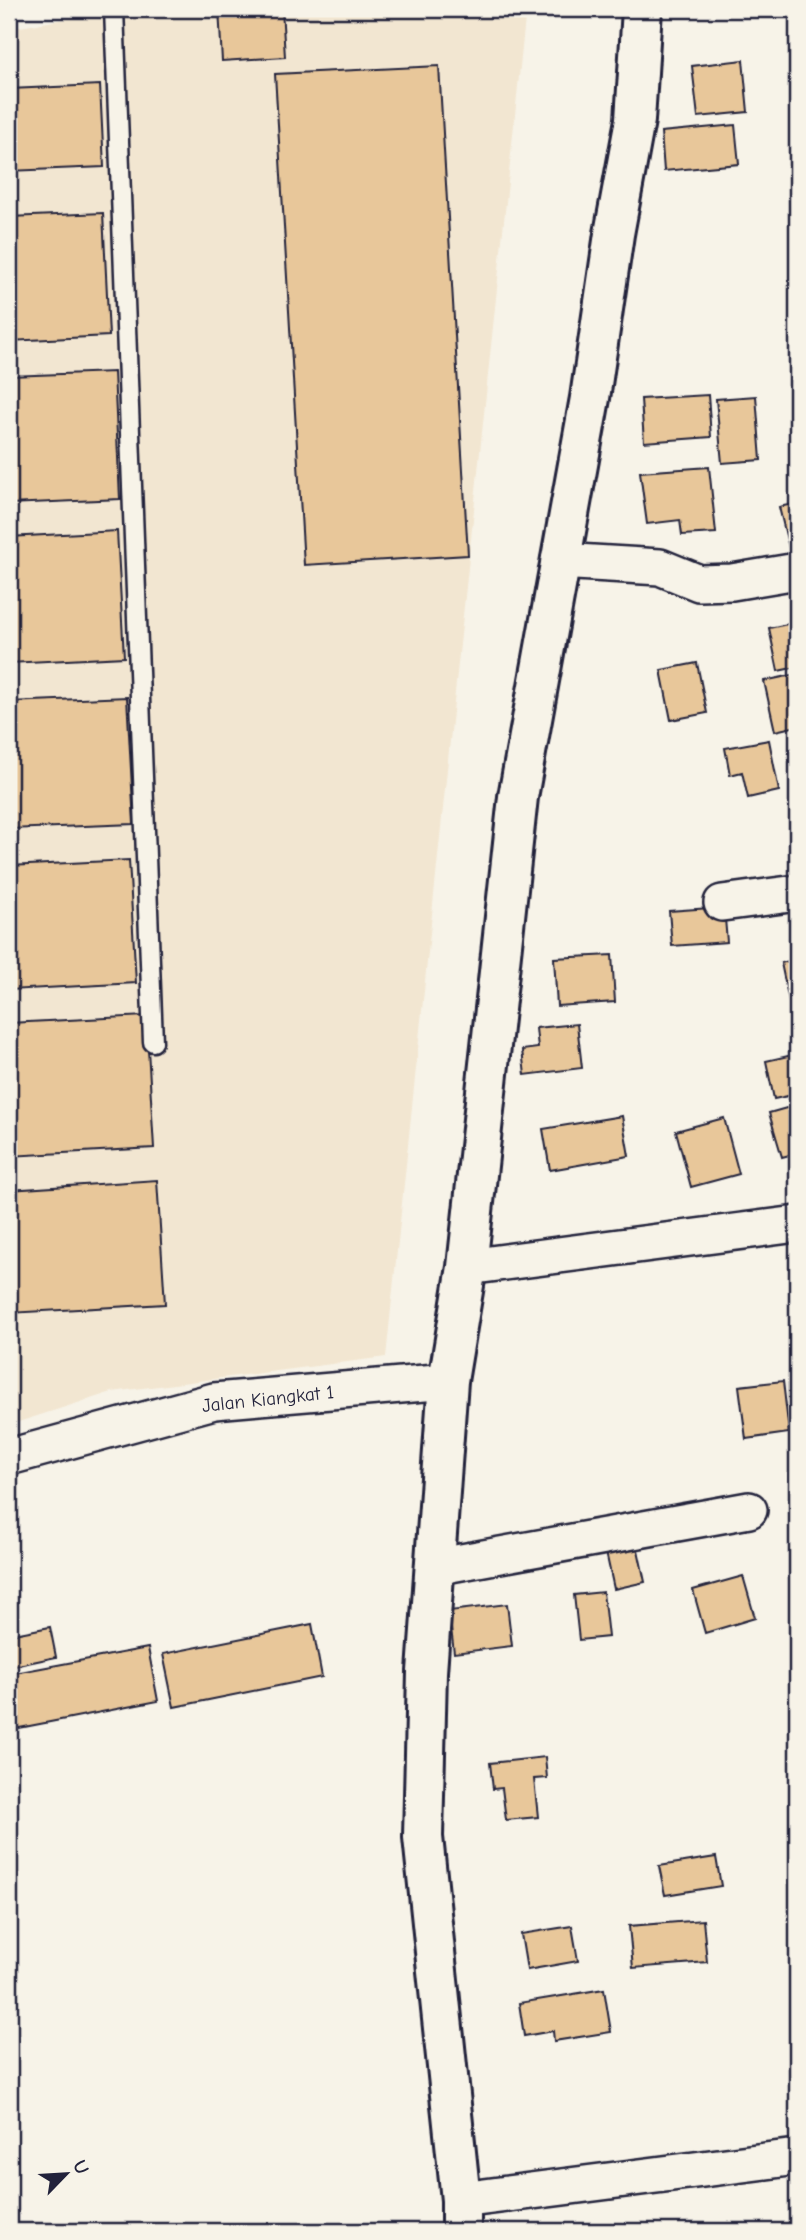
<svg xmlns="http://www.w3.org/2000/svg" width="806" height="2240" font-family="'Comic Neue',sans-serif">
<style>
.built{fill:#f2e6d1}
.building{fill:#e8c79a;stroke:#22223b;stroke-width:2}
.lines{fill:none;stroke-linecap:round;stroke-linejoin:round}
.lane-casing{stroke:#22223b;stroke-width:23}
.street-casing{stroke:#22223b;stroke-width:40}
.secondary-casing{stroke:#22223b;stroke-width:44}
.lane{stroke:#f7f3e8;stroke-width:18}
.street{stroke:#f7f3e8;stroke-width:35}
.secondary{stroke:#f7f3e8;stroke-width:38}
.labels{text-anchor:middle;dominant-baseline:central;stroke-width:6;stroke-linejoin:round;paint-order:stroke}
.street-label{font-size:19px;fill:#22223b;stroke:#f7f3e8}
</style>
<rect width="100%" height="100%" fill="#f7f3e8"/>
<filter id="ink" filterUnits="userSpaceOnUse"><feTurbulence type="fractalNoise" baseFrequency=".0143" numOctaves="2"/><feDisplacementMap in="SourceGraphic" scale="14" xChannelSelector="R" yChannelSelector="G"/><feConvolveMatrix kernelMatrix="1 2 1 2 8 2 1 2 1" color-interpolation-filters="sRGB"/></filter>
<g filter="url(#ink)">
<path class="built" d="M121,9H526L386,1357L112,1392L9,1425V29Z"/>
<path class="building" d="M219,9H282L285,57L222,61Z
M743,60L748,112L698,117L692,66Z
M439,66L468,555L304,565L275,74Z
M100,85L104,167L9,171V89Z
M735,125L739,164L664,171L661,132Z
M103,213L109,336L9,341V217Z
M114,372L120,499L9,504V376Z
M708,395L711,437L644,442L641,399Z
M756,396L761,460L722,463L716,399Z
M709,467L716,533L682,535L680,520L647,524L640,472Z
M797,503V547L789,548L779,507Z
M117,531L124,657L9,663V537Z
M797,622V667L778,671L769,628Z
M697,663L707,713L671,720L661,670Z
M797,674V726L775,731L764,681Z
M127,697L134,824L9,829V702Z
M769,740L779,791L748,798L742,772L730,775L725,748Z
M129,860L136,983L9,990V866Z
M724,907L727,942L672,946L669,911Z
M612,955L615,1002L557,1006L554,958Z
M797,959V1005L790,1006L781,963Z
M146,1016L154,1148L9,1156V1023Z
M577,1024L582,1068L525,1075L522,1050L538,1048L536,1028Z
M797,1054V1094L774,1099L766,1061Z
M797,1105V1153L782,1157L769,1113Z
M622,1116L629,1156L550,1170L543,1129Z
M724,1118L739,1174L691,1187L676,1131Z
M157,1180L165,1304L9,1313V1190Z
M783,1381L789,1433L746,1439L739,1386Z
M635,1536L645,1582L614,1589L604,1543Z
M743,1576L755,1618L705,1633L693,1590Z
M603,1592L608,1637L579,1640L574,1595Z
M507,1604L512,1646L454,1653L449,1611Z
M312,1624L322,1677L174,1707L163,1654Z
M50,1627L56,1657L9,1667V1635Z
M148,1648L158,1701L9,1730V1674Z
M545,1757L547,1778L534,1779L538,1817L506,1820L502,1788L493,1789L490,1763Z
M716,1857L721,1886L665,1895L659,1866Z
M703,1920L707,1962L633,1968L629,1926Z
M572,1926L578,1961L527,1970L521,1934Z
M604,1989L611,2032L554,2041L553,2031L524,2036L519,2003Z"/>
<g class="lines">
<defs>
<path id="lane" d="M114,9L153,1042"/>
<path id="street" d="M559,561L660,567L699,583L732,582L797,571
M722,903L797,893
M467,1267L797,1224
M9,1457L214,1401L448,1381
M434,1567L749,1510
M461,2200L797,2157"/>
<path id="secondary" d="M461,2231V2200L423,1837L427,1672L448,1381L467,1267L518,797L590,398L614,234L635,120L642,9"/>
</defs>
<use href="#lane" class="lane-casing"/>
<use href="#street" class="street-casing"/>
<use href="#secondary" class="secondary-casing"/>
<use href="#lane" class="lane"/>
<use href="#street" class="street"/>
<use href="#secondary" class="secondary"/>
</g>
</g>
<g class="labels">
<g class="street-label">
<text transform="translate(268 1399) rotate(-6)">Jalan Kiangkat 1</text>
</g>
</g>
<rect width="806" height="2240" fill="none" stroke="#f7f3e8" stroke-width="35"/>
<rect x="18" y="18" width="771" height="2205" fill="none" stroke="#22223b" stroke-width="2.5" filter="url(#ink)"/>
<g transform="translate(66 2174) rotate(65)" stroke="#f7f3e8" stroke-width="5" paint-order="stroke">
<path d="M0-5L12 26L0 18L-12 26Z" fill="#22223b"/>
<text y="-10" font-size="19" font-weight="bold" text-anchor="middle" fill="#22223b">U</text>
</g>
</svg>
